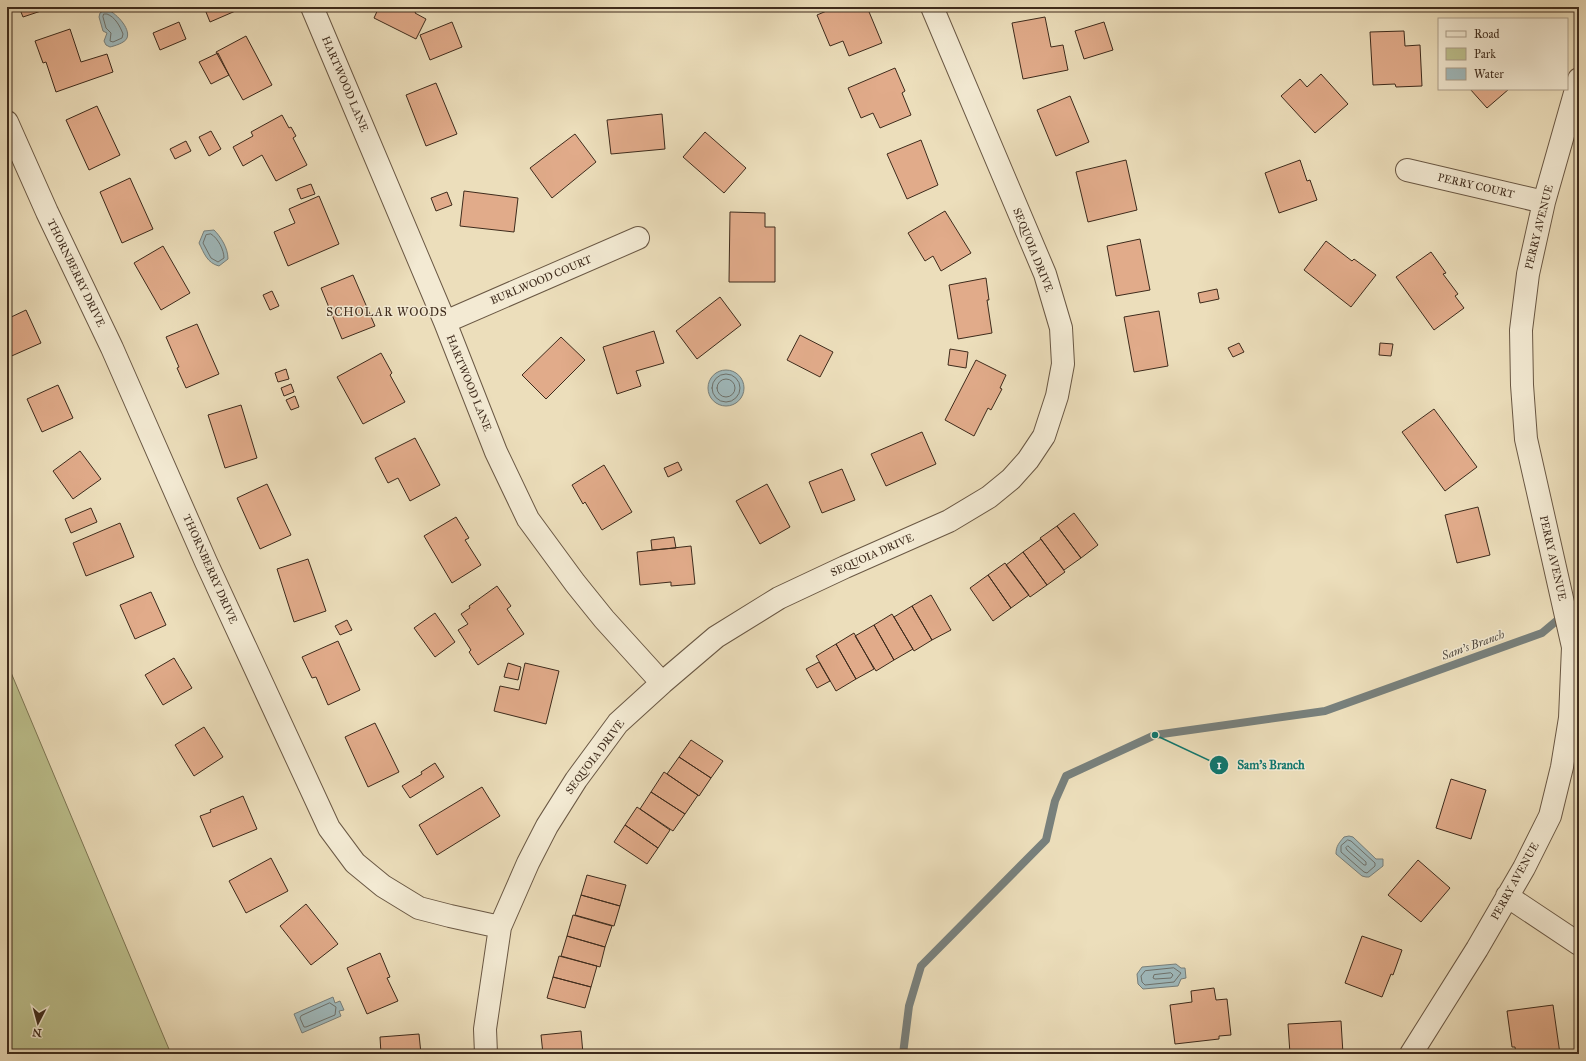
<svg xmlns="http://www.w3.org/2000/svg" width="1586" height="1061" font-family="'IM FELL Great Primer',serif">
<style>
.green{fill:#bcc08d;stroke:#7d7654}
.water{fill:#9fb9bc;stroke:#78807c}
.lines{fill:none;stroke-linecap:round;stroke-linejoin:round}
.shore{stroke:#6e726c;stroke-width:1}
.stream{stroke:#78807c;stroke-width:8}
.building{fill:#e1ab8a;stroke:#3e2b1c}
.minor-casing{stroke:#6a5844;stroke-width:24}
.minor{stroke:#f3ead3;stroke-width:22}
.labels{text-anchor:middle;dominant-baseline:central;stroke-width:3;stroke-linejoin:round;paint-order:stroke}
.street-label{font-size:11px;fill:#3e2b1c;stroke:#f3ead3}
.neighbourhood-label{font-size:12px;letter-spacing:1px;fill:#3e2b1c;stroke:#f3ead3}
.water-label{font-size:12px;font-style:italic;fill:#564e44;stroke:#f3ead3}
.leader{fill:none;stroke:#0f766e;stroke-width:1.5}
.callout-dot{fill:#0f766e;stroke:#f3ead3;stroke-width:1.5}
.mark-label{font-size:12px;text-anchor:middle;font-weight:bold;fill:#fff}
.callout-label{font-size:12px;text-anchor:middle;font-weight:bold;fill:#0f766e;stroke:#f3ead3;stroke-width:3;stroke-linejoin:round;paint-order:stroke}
</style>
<rect width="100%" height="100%" fill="#ecdebb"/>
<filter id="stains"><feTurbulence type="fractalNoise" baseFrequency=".005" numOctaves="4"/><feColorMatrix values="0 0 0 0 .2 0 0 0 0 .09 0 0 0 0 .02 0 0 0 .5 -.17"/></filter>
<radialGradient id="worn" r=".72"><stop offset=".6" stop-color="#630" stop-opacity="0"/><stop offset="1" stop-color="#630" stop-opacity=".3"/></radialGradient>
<path class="green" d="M7,663L171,1054H7Z"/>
<path class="water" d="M106,9C115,12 131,28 127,38C125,43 114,46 110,47L106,45L104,41L107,33L103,31L99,17L100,13Z
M214,230C221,237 228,248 228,259L219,266C207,263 204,253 199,243L204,231Z
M708 388a18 18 0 1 1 36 0a18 18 0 1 1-36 0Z
M1349,836L1353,837L1376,859H1383V866L1369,877H1366L1362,876L1336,854C1336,846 1339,843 1344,837Z
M1176,964L1181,968H1185L1186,978L1181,979L1178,986L1143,989L1138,984L1137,974L1142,967Z
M333,997L335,1003L340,1001L344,1010L339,1011L341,1016L302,1033L294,1014Z"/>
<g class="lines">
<path class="shore" d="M104,14H107C115,17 120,26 123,34L122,38L113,42L110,41L111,33L106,28L103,17Z
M211,234C218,238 224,250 224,258L218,262L211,258L203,243L206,235Z
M712 388a14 14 0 1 1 28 0a14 14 0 1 1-28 0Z
M717 388a9 9 0 1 1 18 0a9 9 0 1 1-18 0Z
M1348,840L1351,841L1375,863V866L1367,873L1364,872L1341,852V846Z
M1348,846L1366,862V865H1364L1347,850L1346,848Z
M1174,968L1181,973L1174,982L1145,985L1142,982L1141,976L1145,971Z
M1171,973L1173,975L1171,978L1155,979L1153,978L1154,975Z
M330,1003L336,1007L335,1015L306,1027H304L300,1018L301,1016Z"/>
<path class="stream" d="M903,1054L909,1006L921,966L1046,840L1055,801L1066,776L1155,735L1325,711L1542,633L1579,602"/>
</g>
<path class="building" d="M19,7H53L23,17Z
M204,7H240V9L210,22Z
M379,7H418L415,13L426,19L416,39L374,18Z
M836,7H867L882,43L849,56L843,41L830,46L817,15Z
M1045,17L1051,47L1063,45L1068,70L1023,79L1012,23Z
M179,22L186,39L160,50L153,33Z
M452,22L462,47L430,60L420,35Z
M1104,22L1113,50L1084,59L1075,31Z
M70,29L81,62L107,54L113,72L56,92L46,62L43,63L35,41Z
M1404,31L1405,46L1420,45L1422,86L1396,87L1395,84L1373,85L1370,32Z
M246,36L272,85L243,100L216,52Z
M218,53L229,75L211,84L199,62Z
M895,68L905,91L902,93L911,115L880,128L873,113L861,118L848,88Z
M1321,74L1348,104L1315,133L1281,96L1300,79L1307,87Z
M436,83L457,134L426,146L406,95Z
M1470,89H1509L1487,108Z
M1070,96L1089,142L1056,156L1037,110Z
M97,106L120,155L89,170L66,120Z
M662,114L665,149L611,154L607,120Z
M282,115L289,128L291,127L296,136L293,138L307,165L276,181L262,155L243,166L233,147L253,136L251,132Z
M211,131L221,149L209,156L199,137Z
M705,132L746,168L724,193L683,157Z
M575,134L596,162L552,198L530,168Z
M921,140L938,185L907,199L887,154Z
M186,141L191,151L175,159L170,149Z
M1126,160L1137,210L1088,222L1076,172Z
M1300,160L1307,181L1310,180L1317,200L1279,213L1265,173Z
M130,178L153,229L122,243L100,192Z
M311,184L315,194L301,199L297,189Z
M464,191L518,198L514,232L460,226Z
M447,192L452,205L436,211L431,198Z
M319,196L339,244L288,266L274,232L295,223L289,209Z
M945,211L971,253L941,271L933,256L925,261L908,233Z
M730,212L765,213V227H775V282H729Z
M1140,239L1150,290L1116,296L1107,246Z
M1326,241L1352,261L1354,259L1376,275L1351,307L1304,270Z
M163,246L190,293L161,310L134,263Z
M1431,252L1446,273L1443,274L1458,294L1455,296L1464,308L1434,330L1396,277Z
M353,275L375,326L342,339L321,288Z
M986,278L989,300H987L992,333L958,339L949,285Z
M1217,289L1219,299L1200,303L1198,293Z
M272,291L279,306L270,310L263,295Z
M720,297L741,325L697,359L676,331Z
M26,310L41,343L7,358V319Z
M1159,311L1168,366L1134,372L1124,317Z
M197,324L219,374L186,388L177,368L179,367L166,337Z
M654,331L664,363L636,371L641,386L617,394L603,347Z
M800,335L833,352L820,377L787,360Z
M561,337L585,360L546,399L522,375Z
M1239,343L1244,352L1233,357L1228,348Z
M1380,343L1393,344L1391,356L1379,355Z
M950,349L968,352L966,368L948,365Z
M381,353L392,373L390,375L405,402L363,424L337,377Z
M976,360L1006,375L1000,388L1002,389L991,410L988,408L974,436L945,420Z
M286,369L289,379L278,382L275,373Z
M291,384L294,392L284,396L281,388Z
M58,385L73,418L42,432L27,399Z
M295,396L299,407L291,410L286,400Z
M241,405L257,458L225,468L208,415Z
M1434,409L1477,467L1445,491L1402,432Z
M922,432L936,464L886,486L871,454Z
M415,438L440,485L410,501L398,478L388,483L375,458Z
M80,451L101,479L73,499L53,471Z
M678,462L682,470L668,477L664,468Z
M604,465L632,512L602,530L585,502L583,504L572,485Z
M842,469L855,500L822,513L809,482Z
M267,484L291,535L260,549L237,498Z
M767,484L790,527L760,544L736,501Z
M1478,507L1490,555L1457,563L1445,515Z
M91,508L97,522L71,533L65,519Z
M1074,513L1098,545L1081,558L1057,526Z
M456,517L469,538L465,540L481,565L452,583L424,536Z
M120,523L134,557L86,576L73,543Z
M1057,526L1081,558L1064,570L1040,538Z
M674,537L676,548L652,550L651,540Z
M1041,539L1065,572L1047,585L1023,552Z
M691,546L695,584L671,586V582L640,585L637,552Z
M1023,552L1047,585L1030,597L1006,565Z
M308,559L326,611L294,622L277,569Z
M1005,563L1029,595L1011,608L988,575Z
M988,575L1011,608L993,621L970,588Z
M497,586L511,606L507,609L524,634L478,665L469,652L471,650L458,630L468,624L461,614L470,608L469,606Z
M151,592L166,625L135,639L120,605Z
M931,595L951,630L932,640L912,606Z
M912,606L932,640L914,651L894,617Z
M435,613L455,642L435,657L414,628Z
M892,614L913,649L894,660L874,625Z
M347,620L352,630L340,635L335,626Z
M874,625L894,660L876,671L855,636Z
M854,633L874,669L856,679L836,644Z
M338,641L360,690L328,705L316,677L312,678L302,657Z
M836,644L856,679L836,691L816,656Z
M174,658L192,688L163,705L145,675Z
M819,662L830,681L817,688L806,669Z
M508,663L521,667L518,680L504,677Z
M525,663L559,671L546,724L494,711L500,686L519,690Z
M375,723L399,772L368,787L345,737Z
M204,727L223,757L194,776L175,745Z
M691,740L723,761L711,778L679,757Z
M679,757L711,778L699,796L667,774Z
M435,763L444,777L410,798L402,786L422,774L421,772Z
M664,772L698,795L685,814L651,792Z
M1451,779L1486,790L1471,839L1436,828Z
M482,787L500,816L437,855L419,825Z
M651,792L685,814L673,831L640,809Z
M243,796L257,829L213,847L200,816L211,812L210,810Z
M637,807L670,830L658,848L625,825Z
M625,825L658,848L647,864L614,842Z
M271,858L288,891L246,913L229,881Z
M1418,860L1450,888L1421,922L1388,895Z
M587,875L626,885L620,906L581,895Z
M581,895L620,906L614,926L575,915Z
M306,904L338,944L311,965L280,926Z
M573,915L612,926L605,947L567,936Z
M567,936L605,947L600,967L561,956Z
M1362,936L1402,950L1393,975L1391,974L1382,997L1345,983Z
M380,953L390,977L387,978L398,1001L367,1014L347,968Z
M559,956L597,966L591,987L553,977Z
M553,977L591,987L585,1008L547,998Z
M1214,988L1216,1000L1227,999L1231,1035L1219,1036V1039L1175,1044L1170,1005L1192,1002L1191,991Z
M1553,1005L1560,1054H1516L1515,1047H1512L1507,1011Z
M1341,1021L1343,1054H1290L1288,1024Z
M581,1031L583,1054H543L541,1035Z
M419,1034L421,1054H381L380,1037Z"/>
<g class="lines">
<defs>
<path id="minor" d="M312,7L445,322L496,452L528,519L575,583L604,619L662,683
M7,122L47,212L112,348L206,562L329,828L355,863L383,886L419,908L450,916L500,927
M1407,170L1544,202
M445,322L638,238
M1507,896L1579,944
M486,1054L485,1029L500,927L528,863L547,826L576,780L618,723L662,683L716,637L779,598L845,567L949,521L989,497L1011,479L1028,460L1044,436L1057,396L1063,364L1061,328L1045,274L932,7
M1411,1054L1477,949L1524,868L1550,816L1562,767L1570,718L1573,647L1526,439L1522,385L1521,330L1528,274L1544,202L1579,79"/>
</defs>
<use href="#minor" class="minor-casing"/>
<use href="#minor" class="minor"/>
</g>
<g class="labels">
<g class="street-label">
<text transform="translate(345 84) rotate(67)">HARTWOOD LANE</text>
<text transform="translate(1476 186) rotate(13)">PERRY COURT</text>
<text transform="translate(1539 227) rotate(-76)">PERRY AVENUE</text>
<text transform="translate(1033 250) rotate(68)">SEQUOIA DRIVE</text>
<text transform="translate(76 273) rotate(64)">THORNBERRY DRIVE</text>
<text transform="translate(541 280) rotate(-23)">BURLWOOD COURT</text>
<text transform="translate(469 383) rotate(68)">HARTWOOD LANE</text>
<text transform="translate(872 555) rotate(-24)">SEQUOIA DRIVE</text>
<text transform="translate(1553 558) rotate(77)">PERRY AVENUE</text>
<text transform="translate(210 569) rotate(66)">THORNBERRY DRIVE</text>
<text transform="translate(595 757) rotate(-53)">SEQUOIA DRIVE</text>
<text transform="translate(1515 881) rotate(-61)">PERRY AVENUE</text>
</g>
<g class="neighbourhood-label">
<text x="387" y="312">SCHOLAR WOODS</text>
</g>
<g class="water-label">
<text transform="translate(1473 645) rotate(-20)">Sam's Branch</text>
</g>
</g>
<path class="leader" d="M1155 735L1219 765"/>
<g class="callout-dot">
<circle cx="1155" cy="735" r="4"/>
<circle cx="1219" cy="765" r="10"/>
</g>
<g class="mark-label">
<text x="1219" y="769">1</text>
</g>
<g class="callout-label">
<text x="1271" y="769">Sam's Branch</text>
</g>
<rect width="1586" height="1061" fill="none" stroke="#ecdebb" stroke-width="24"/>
<rect x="8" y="8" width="1570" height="1045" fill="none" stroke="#3e2b1c" stroke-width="2"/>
<rect x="12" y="12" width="1562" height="1037" fill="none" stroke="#3e2b1c"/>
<rect x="1438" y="18" width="130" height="72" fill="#f3ead3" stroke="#ab9e8a"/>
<rect x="1446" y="31" width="20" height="6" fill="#f3ead3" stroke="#ab9e8a"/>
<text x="1474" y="38" font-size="12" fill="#3e2b1c">Road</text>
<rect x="1446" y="48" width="20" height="12" fill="#bcc08d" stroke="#ab9e8a"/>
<text x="1474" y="58" font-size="12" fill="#3e2b1c">Park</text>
<rect x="1446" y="68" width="20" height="12" fill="#9fb9bc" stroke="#ab9e8a"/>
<text x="1474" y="78" font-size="12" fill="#3e2b1c">Water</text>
<g transform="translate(38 1023) rotate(186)" stroke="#f3ead3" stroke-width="3" paint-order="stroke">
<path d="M0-3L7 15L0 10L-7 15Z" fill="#3e2b1c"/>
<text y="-6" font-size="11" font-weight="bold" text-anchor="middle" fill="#3e2b1c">N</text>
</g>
<rect width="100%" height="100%" filter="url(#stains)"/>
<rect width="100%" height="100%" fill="url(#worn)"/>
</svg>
